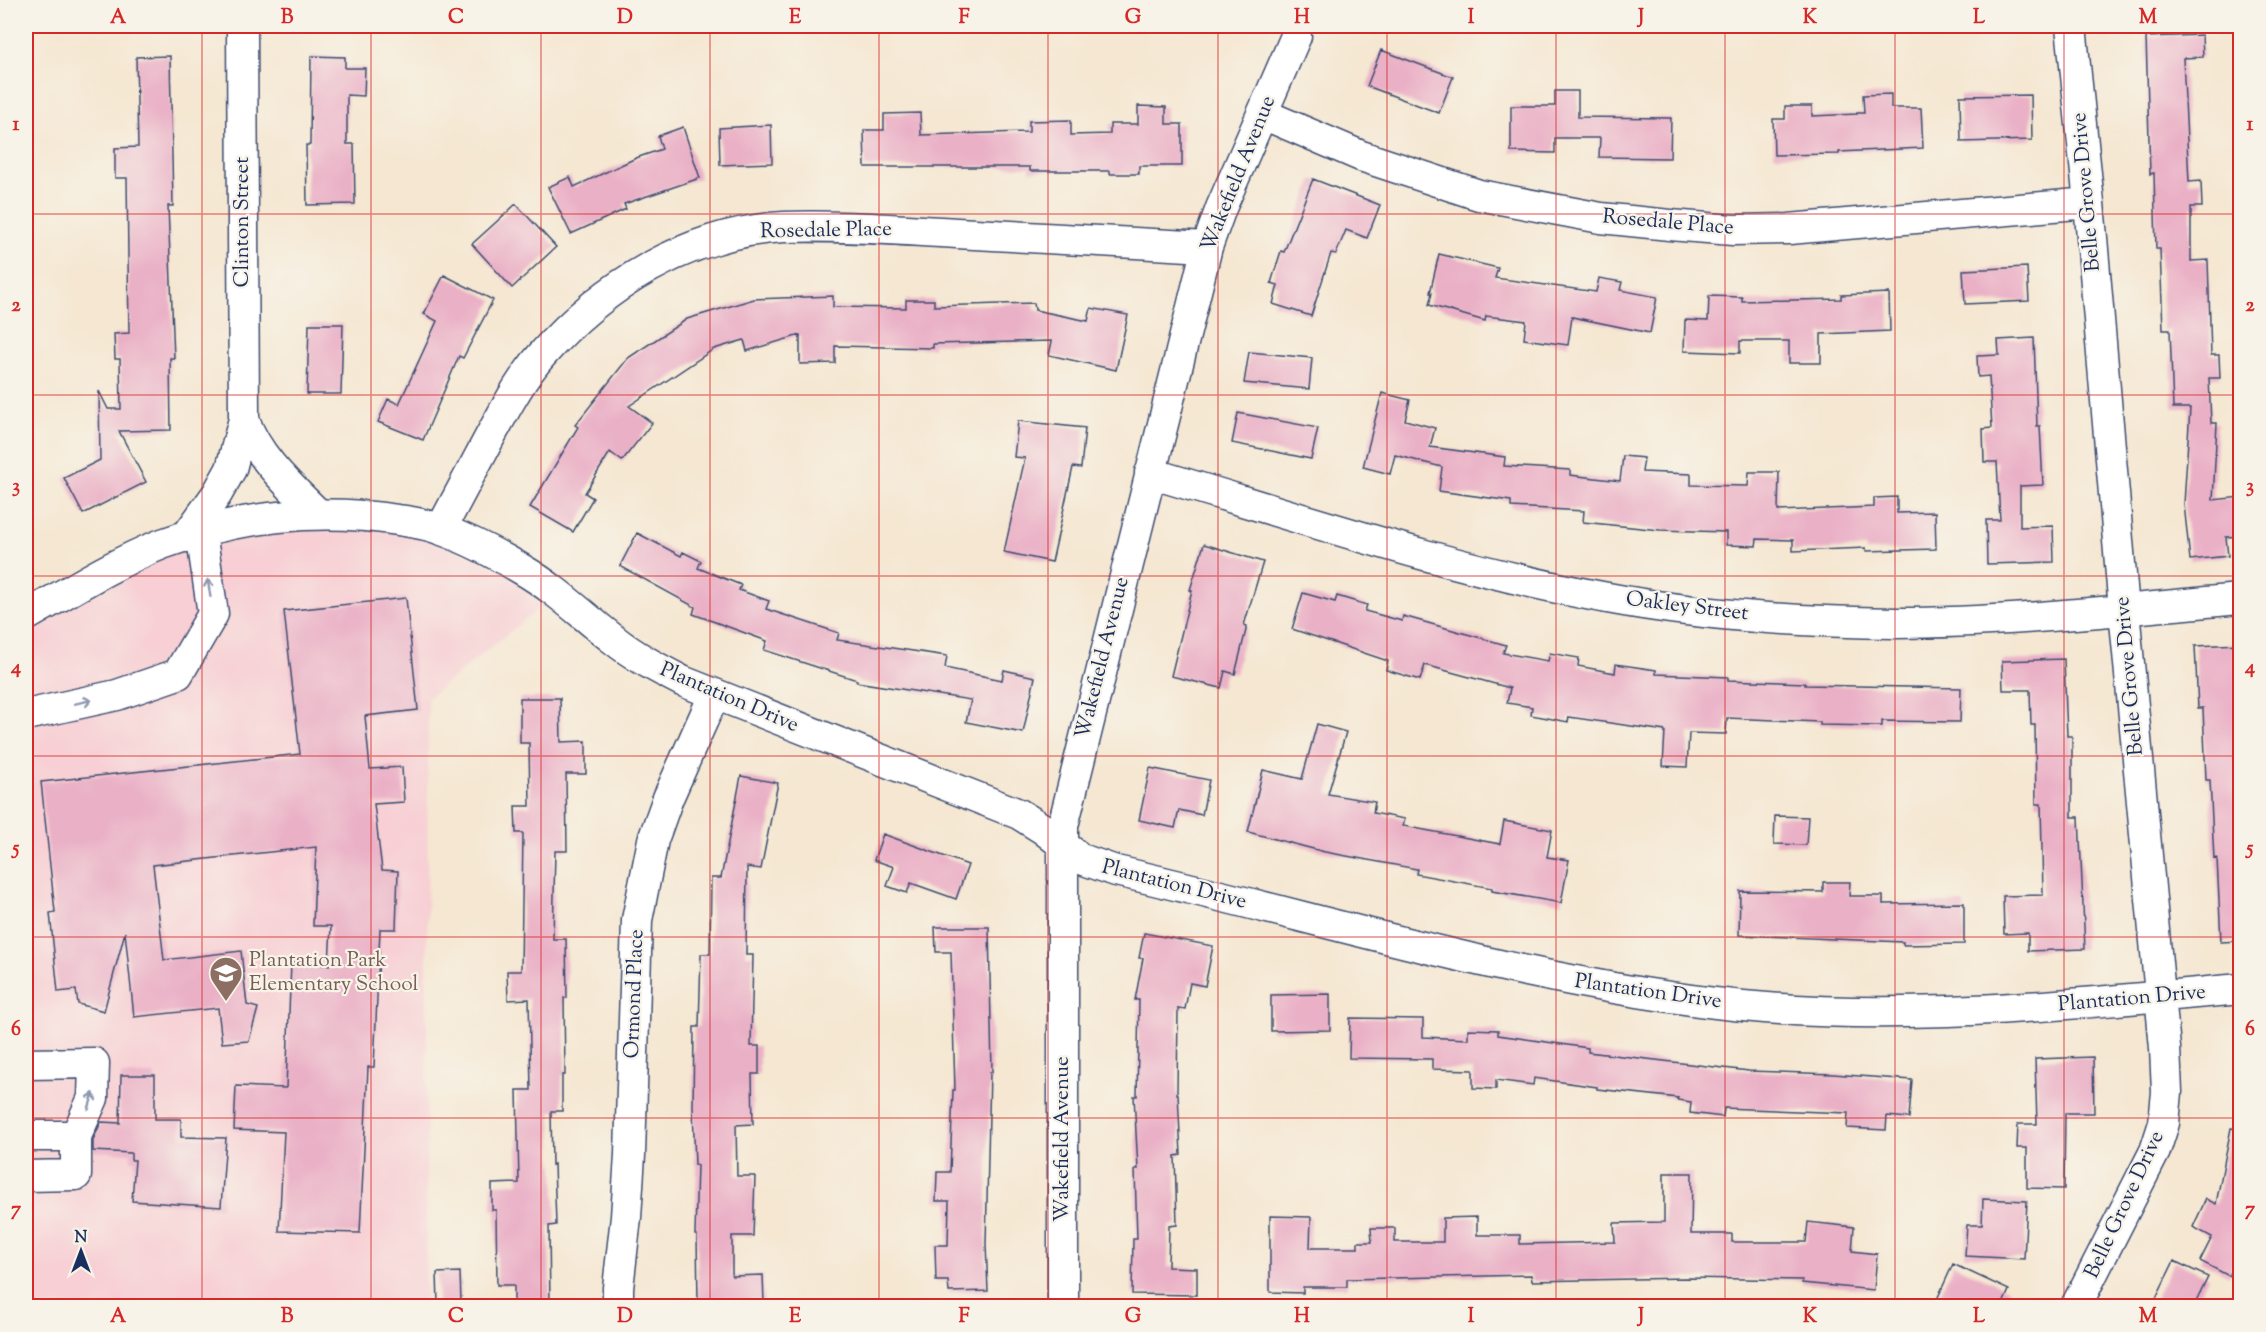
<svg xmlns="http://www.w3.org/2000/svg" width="2266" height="1332" font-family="'Sorts Mill Goudy',serif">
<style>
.built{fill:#f7cfd4}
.building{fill:#eab0c6}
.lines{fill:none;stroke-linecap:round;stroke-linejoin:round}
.minor-casing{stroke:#3c4b6f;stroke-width:33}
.minor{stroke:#fff;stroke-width:30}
.oneway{stroke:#8d97ae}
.grid{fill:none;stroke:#d62828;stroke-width:1.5;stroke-opacity:0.55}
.labels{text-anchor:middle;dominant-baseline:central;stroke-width:4.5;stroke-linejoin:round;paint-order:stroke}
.street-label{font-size:21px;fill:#1b2f5e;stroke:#f7f3e8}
.education-label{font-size:21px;fill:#785e54;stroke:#f7f3e8;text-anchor:start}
.neatline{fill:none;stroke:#d62828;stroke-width:2}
.grid-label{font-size:20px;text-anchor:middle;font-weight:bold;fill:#d62828}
</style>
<rect width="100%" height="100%" fill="#f7f3e8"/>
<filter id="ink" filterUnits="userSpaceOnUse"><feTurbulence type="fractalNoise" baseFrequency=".0167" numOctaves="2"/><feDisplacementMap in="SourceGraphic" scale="12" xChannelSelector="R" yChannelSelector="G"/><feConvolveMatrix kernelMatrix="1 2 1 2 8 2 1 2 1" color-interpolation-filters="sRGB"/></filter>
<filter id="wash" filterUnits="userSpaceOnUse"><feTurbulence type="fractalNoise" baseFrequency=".008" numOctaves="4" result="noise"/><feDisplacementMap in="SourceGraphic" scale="24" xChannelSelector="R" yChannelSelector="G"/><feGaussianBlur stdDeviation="1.35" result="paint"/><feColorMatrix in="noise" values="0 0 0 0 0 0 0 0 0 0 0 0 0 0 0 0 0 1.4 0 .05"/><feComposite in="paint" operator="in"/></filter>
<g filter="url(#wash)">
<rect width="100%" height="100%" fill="#f5e7d2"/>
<path class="built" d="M379,517L558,593L428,698L426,1306H26V616L162,544Z"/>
<g id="blocks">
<path class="building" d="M2202,35L2203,57L2183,58L2189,182L2201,181L2202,207H2191V261L2208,260L2211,355H2219L2220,378H2209L2211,423H2217L2213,500L2241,497V536L2226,537L2228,556L2190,560L2184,504L2190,408H2173L2170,330H2163L2160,249H2156L2154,173L2150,174L2146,37Z
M1381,50L1453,77L1439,113L1367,86Z
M170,56L173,206H168L174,358H170L171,430L119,431L146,482L83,514L64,478L100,460L99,391L108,409H121L120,359H115L114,334L129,333L127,178H115V148L138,147L136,57Z
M311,56L345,57V68H365L364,96L347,95V144H354L355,204L307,205L306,145H310Z
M1555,91H1578V117L1671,118L1670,158L1599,157L1600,138H1555V153L1511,152V106H1555Z
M1891,94V108H1921L1923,148L1839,152V154L1774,155L1773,119H1785V106H1812V116L1857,114V113H1864L1863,95Z
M2031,95L2032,140L1961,142L1960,96Z
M1138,106L1166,107V124H1182V166H1139V174H1110V171H1030V167H865L864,130H884V114L920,113L921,135L1029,132V121L1071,120V135L1110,134V124H1138Z
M771,125L772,163L720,165L719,128Z
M683,127L700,178L624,204L626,209L571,234L548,187L570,177L574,187L636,158L662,149L658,136Z
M1313,179L1380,205L1367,238L1346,230L1336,254L1331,253L1311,316L1273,304L1278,285L1271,283L1281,251L1284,252Z
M516,204L556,247L512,288L472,244Z
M1439,254L1498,268L1495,278L1596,292L1599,278L1622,282L1620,290L1657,297L1650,333L1572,317L1568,345L1524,339L1526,321L1486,316L1485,321L1429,305L1432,293H1430Z
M2027,267L2029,301L1965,304L1963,270Z
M444,275L493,300L463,358L459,356L423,440L378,422L388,399L399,404L437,321L424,314Z
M1889,293L1890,331L1821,334V363H1789V341H1740V353L1684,351L1685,320L1708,321L1709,296L1742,297V301L1841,299V295Z
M833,296V307L906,308V300H934V306L1034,303L1035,310L1088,321L1091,308L1128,315L1116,370L1049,355L1052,341L933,344V348L835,346V363L800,364V335L747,351L744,340L714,349L629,406L652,423L622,461L610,452L585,493L593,498L573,532L530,507L578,427L575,425L628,358L687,319L754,299Z
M309,324H343L341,394H307Z
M2034,338L2037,426H2040L2043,485L2020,486V527L2053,526L2054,562L1987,564L1986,520H2000L1997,462H1984L1983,429L1992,428L1989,376L1978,377L1977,356L1999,355L1998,340Z
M1249,352L1312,358L1309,389L1244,383Z
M1382,393L1410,400L1405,420L1435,428L1430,447L1505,457L1504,466L1570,470V475L1620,481L1623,456L1644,458L1642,472L1691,474V485L1748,486L1749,472H1779L1778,511L1874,507V498L1897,497V513L1935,512L1936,549L1866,551V548L1793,551V540L1757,539L1756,546L1726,545V532L1660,530L1583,522L1584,511L1511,507V501L1439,491L1442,467L1395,455L1390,474L1363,467Z
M1238,413L1318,428L1311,459L1232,443Z
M1018,421L1085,428L1081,468L1073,467L1052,562L1004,552L1025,458L1014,457Z
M637,533L681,556L683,552L701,561L698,568L741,585L739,590L769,601L766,609L839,633L837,640L947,656L945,668L1002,680L1004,670L1035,677L1023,733L966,722L971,700L857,682V680L764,650L767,641L693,614L695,607L620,566Z
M1204,544L1263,562L1244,625L1247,626L1235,674L1225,671L1221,688L1171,676L1192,590H1190Z
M1303,593L1335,602L1337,596L1367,605L1365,611L1402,621L1403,616L1506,645L1503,653L1548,661L1550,653L1579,658L1578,666L1615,673L1616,664L1656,670V674L1728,677V680L1805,683V685L1961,688L1960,722L1882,721V726L1820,725V722L1727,718L1726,734L1689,733L1687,767L1663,766L1665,731L1569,717L1568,722L1531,715L1532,707L1507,703L1510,688L1425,665L1420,680L1386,670L1388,661L1292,629Z
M406,598L418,710L365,716L370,769L402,767L404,802L374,804L382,870L398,871L396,929H380L374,1067H368L360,1233L279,1231L284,1132L234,1130L236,1086L286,1088L291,963L329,965L331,926H313L316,847L153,865L164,960L241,951L247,1005L258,1008L249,1041L222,1043L218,1008L134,1017L125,932L104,1011L78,1004L76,990L58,992L50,913L55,912L41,782L300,754L284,611Z
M2241,644V941L2221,942L2217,858L2214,859L2210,780H2206L2203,708H2198L2195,646Z
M2064,659L2067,736H2072V817H2079L2085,949L2028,951V933L2004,934L2003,896L2043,895L2041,804H2036L2035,725H2031L2030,690H2003L2002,661Z
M520,698H560L561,742L586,741V774H566L567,851H555L553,939H566L567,998H564L565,1075H562V1111H551L552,1165L554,1164L556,1225L549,1226L550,1306H514V1285H497L496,1210H492V1184L519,1183L517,1090H531L529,999L508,1000L507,971H521L523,833H516L515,806H530L529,743H520Z
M1317,724L1346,732L1328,794L1375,802L1373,813L1405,819L1403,826L1500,844L1504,821L1552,830L1547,857L1569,860L1561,903L1492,891V888L1416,874L1417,869L1325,852L1248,832L1263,770L1302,779Z
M1150,768L1209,780L1202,815L1179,810L1175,828L1139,820Z
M741,776L778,783L761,869L747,867L746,955H753L751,1046H759V1074H752L753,1124L736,1125L737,1176H755L753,1236H732V1276L763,1275L764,1303L698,1304L697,1235H695L697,1165H695L693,1107L694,1027H699L701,954H710L711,878H721Z
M1775,816L1808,817L1806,845L1774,844Z
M883,834L968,865L956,899L911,883L907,893L887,886L894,867L874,860Z
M1823,882H1850L1849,896H1883V904L1964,903V944L1903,945V942L1739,935L1740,891L1823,892Z
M935,927H989L992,1072H990L986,1244L988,1291L949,1292L948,1281H936L935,1245H948L949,1201H936L937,1172H950L953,1090H955L951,952H936Z
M1144,933L1213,946L1205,986L1190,983L1185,1009L1178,1008L1177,1094H1178L1181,1155L1175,1156L1177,1225L1169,1226L1168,1267L1197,1268V1295L1132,1294L1133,1239H1137L1135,1169H1138L1134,1096H1137L1139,1000H1135L1143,958H1139Z
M1330,994V1030L1271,1031V995Z
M1350,1018L1423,1019V1037L1468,1039V1029L1498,1030V1035L1588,1048V1052L1749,1071L1833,1074L1912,1080L1909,1118L1887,1116L1886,1130L1847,1128L1848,1113L1724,1108L1723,1117L1690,1113L1691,1102L1677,1100L1678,1098L1597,1089V1087L1534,1078L1533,1085L1496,1080V1089L1473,1088V1070L1432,1069V1059L1349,1058Z
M2093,1057L2094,1113H2065L2064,1189L2027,1188V1148H2017L2018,1124H2037L2035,1059Z
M121,1075H155V1119H181V1137L226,1138L221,1207L132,1201L135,1160H131V1153L93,1151V1140L101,1122L120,1123Z
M2231,1128L2241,1129V1253L2229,1276L2200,1261L2212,1237L2193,1227L2206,1199L2216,1204Z
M1664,1173H1692L1691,1234H1732V1242H1806L1808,1222L1854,1227L1852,1251L1877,1254L1874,1290L1802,1283V1280L1686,1278L1532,1281L1531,1275L1347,1279V1287H1303V1293L1270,1292V1216L1311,1217L1310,1248H1358V1242H1372L1371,1228H1395V1242H1443V1218L1477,1217V1235H1520V1244L1615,1242L1614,1223L1664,1222Z
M1983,1199L2027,1201L2024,1259L1965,1256L1967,1225H1982Z
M2174,1261L2208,1277L2194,1306H2152Z
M1953,1264L2009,1290L2002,1306H1934Z
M460,1272L461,1303L438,1304L437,1273Z"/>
</g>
</g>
<g filter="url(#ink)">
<use href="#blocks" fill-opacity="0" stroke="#3c4b6f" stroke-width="1.5"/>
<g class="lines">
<defs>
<path id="minor" d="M242,26L244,419C257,457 290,486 318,514
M2071,26L2089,203L2124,610L2165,1048L2167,1092L2164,1123L2155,1151L2076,1306
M1263,114L1361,156L1479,195L1601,218L1670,225L1733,230L1789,229L2089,203
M1150,473C1299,517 1448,568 1602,597C1697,615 1798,622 1896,623C2011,623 2126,609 2240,599
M441,529C458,497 475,465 492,433C507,406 521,379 541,356C602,286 689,232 784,227C841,225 899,230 957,233C1040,238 1123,242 1207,247
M186,537L217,494L231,469L244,419
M26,616C70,591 114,563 162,544C236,516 320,508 398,520C412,522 428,524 442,530C470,540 498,555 523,570C556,589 583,616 613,639C634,656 659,669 682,681L1019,814L1043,829L1081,859L1116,871C1324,918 1529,985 1743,1006C1909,1022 2075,1004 2240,989
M26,715L117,695L178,674L213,614L201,532
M26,1064L94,1063L93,1098L76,1136V1175L26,1176
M26,1136H76
M618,1306V1288L626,1217L630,1155L637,920L653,840L668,798L714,695
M1063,1306V826L1207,247L1221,208L1296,36"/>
</defs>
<use href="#minor" class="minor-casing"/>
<use href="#minor" class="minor"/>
</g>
<defs><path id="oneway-shaft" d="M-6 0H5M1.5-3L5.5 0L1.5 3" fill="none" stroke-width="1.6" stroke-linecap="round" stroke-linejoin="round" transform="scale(1.5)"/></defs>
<g class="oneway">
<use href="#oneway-shaft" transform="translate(209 588) rotate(-99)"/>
<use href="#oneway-shaft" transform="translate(83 702) rotate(-12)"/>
<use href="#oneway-shaft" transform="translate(91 1101) rotate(-73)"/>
</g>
</g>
<path class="grid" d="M202,26V1306M371,26V1306M541,26V1306M710,26V1306M879,26V1306M1048,26V1306M1218,26V1306M1387,26V1306M1556,26V1306M1725,26V1306M1895,26V1306M2064,26V1306M26,214H2240M26,395H2240M26,576H2240M26,756H2240M26,937H2240M26,1118H2240"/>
<defs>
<symbol id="school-pin" viewBox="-11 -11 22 30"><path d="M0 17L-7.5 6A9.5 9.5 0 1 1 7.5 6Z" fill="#8d6e63" stroke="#f7f3e8"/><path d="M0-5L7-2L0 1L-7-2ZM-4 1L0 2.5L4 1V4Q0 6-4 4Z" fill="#fff"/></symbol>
</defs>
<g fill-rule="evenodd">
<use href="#school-pin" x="207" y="954" width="38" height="52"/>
</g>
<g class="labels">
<g class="street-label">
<text transform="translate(1239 174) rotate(-68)">Wakefield Avenue</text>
<text transform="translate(2087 192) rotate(-95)">Belle Grove Drive</text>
<text transform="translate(243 222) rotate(-90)">Clinton Street</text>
<text transform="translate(1668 223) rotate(5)">Rosedale Place</text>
<text transform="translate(826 231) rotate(-1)">Rosedale Place</text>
<text transform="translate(1687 607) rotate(7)">Oakley Street</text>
<text transform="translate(1103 658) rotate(-76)">Wakefield Avenue</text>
<text transform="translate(2130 676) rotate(-95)">Belle Grove Drive</text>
<text transform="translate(729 698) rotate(23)">Plantation Drive</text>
<text transform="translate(1174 885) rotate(14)">Plantation Drive</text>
<text transform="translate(1648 992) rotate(8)">Plantation Drive</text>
<text transform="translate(635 994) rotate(-88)">Ormond Place</text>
<text transform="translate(2132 999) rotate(-5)">Plantation Drive</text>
<text transform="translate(1063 1139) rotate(-90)">Wakefield Avenue</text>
<text transform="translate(2125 1205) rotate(-65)">Belle Grove Drive</text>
</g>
<g class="education-label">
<text x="249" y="961">Plantation Park<tspan x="249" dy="24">Elementary School</tspan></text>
</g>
</g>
<rect width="2266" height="1332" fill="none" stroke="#f7f3e8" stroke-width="66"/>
<g transform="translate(81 1251)" stroke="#f7f3e8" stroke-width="4.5" paint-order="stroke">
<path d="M0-4.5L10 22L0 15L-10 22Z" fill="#1b2f5e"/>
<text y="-9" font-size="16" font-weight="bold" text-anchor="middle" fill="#1b2f5e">N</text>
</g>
<rect x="33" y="33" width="2200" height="1266" class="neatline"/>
<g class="grid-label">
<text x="118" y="23">A</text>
<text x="287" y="23">B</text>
<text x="456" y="23">C</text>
<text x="625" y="23">D</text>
<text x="795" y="23">E</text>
<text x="964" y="23">F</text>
<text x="1133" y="23">G</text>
<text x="1302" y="23">H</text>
<text x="1471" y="23">I</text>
<text x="1641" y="23">J</text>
<text x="1810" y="23">K</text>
<text x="1979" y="23">L</text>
<text x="2148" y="23">M</text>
<text x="16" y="130">1</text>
<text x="2250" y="130">1</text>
<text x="16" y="311">2</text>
<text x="2250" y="311">2</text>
<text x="16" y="492">3</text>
<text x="2250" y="492">3</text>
<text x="16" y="673">4</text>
<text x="2250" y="673">4</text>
<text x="16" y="854">5</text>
<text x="2250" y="854">5</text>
<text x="16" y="1035">6</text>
<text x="2250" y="1035">6</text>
<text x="16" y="1215">7</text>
<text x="2250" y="1215">7</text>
<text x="118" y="1322">A</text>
<text x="287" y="1322">B</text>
<text x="456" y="1322">C</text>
<text x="625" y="1322">D</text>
<text x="795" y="1322">E</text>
<text x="964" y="1322">F</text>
<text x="1133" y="1322">G</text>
<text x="1302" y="1322">H</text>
<text x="1471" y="1322">I</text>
<text x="1641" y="1322">J</text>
<text x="1810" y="1322">K</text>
<text x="1979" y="1322">L</text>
<text x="2148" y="1322">M</text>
</g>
</svg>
